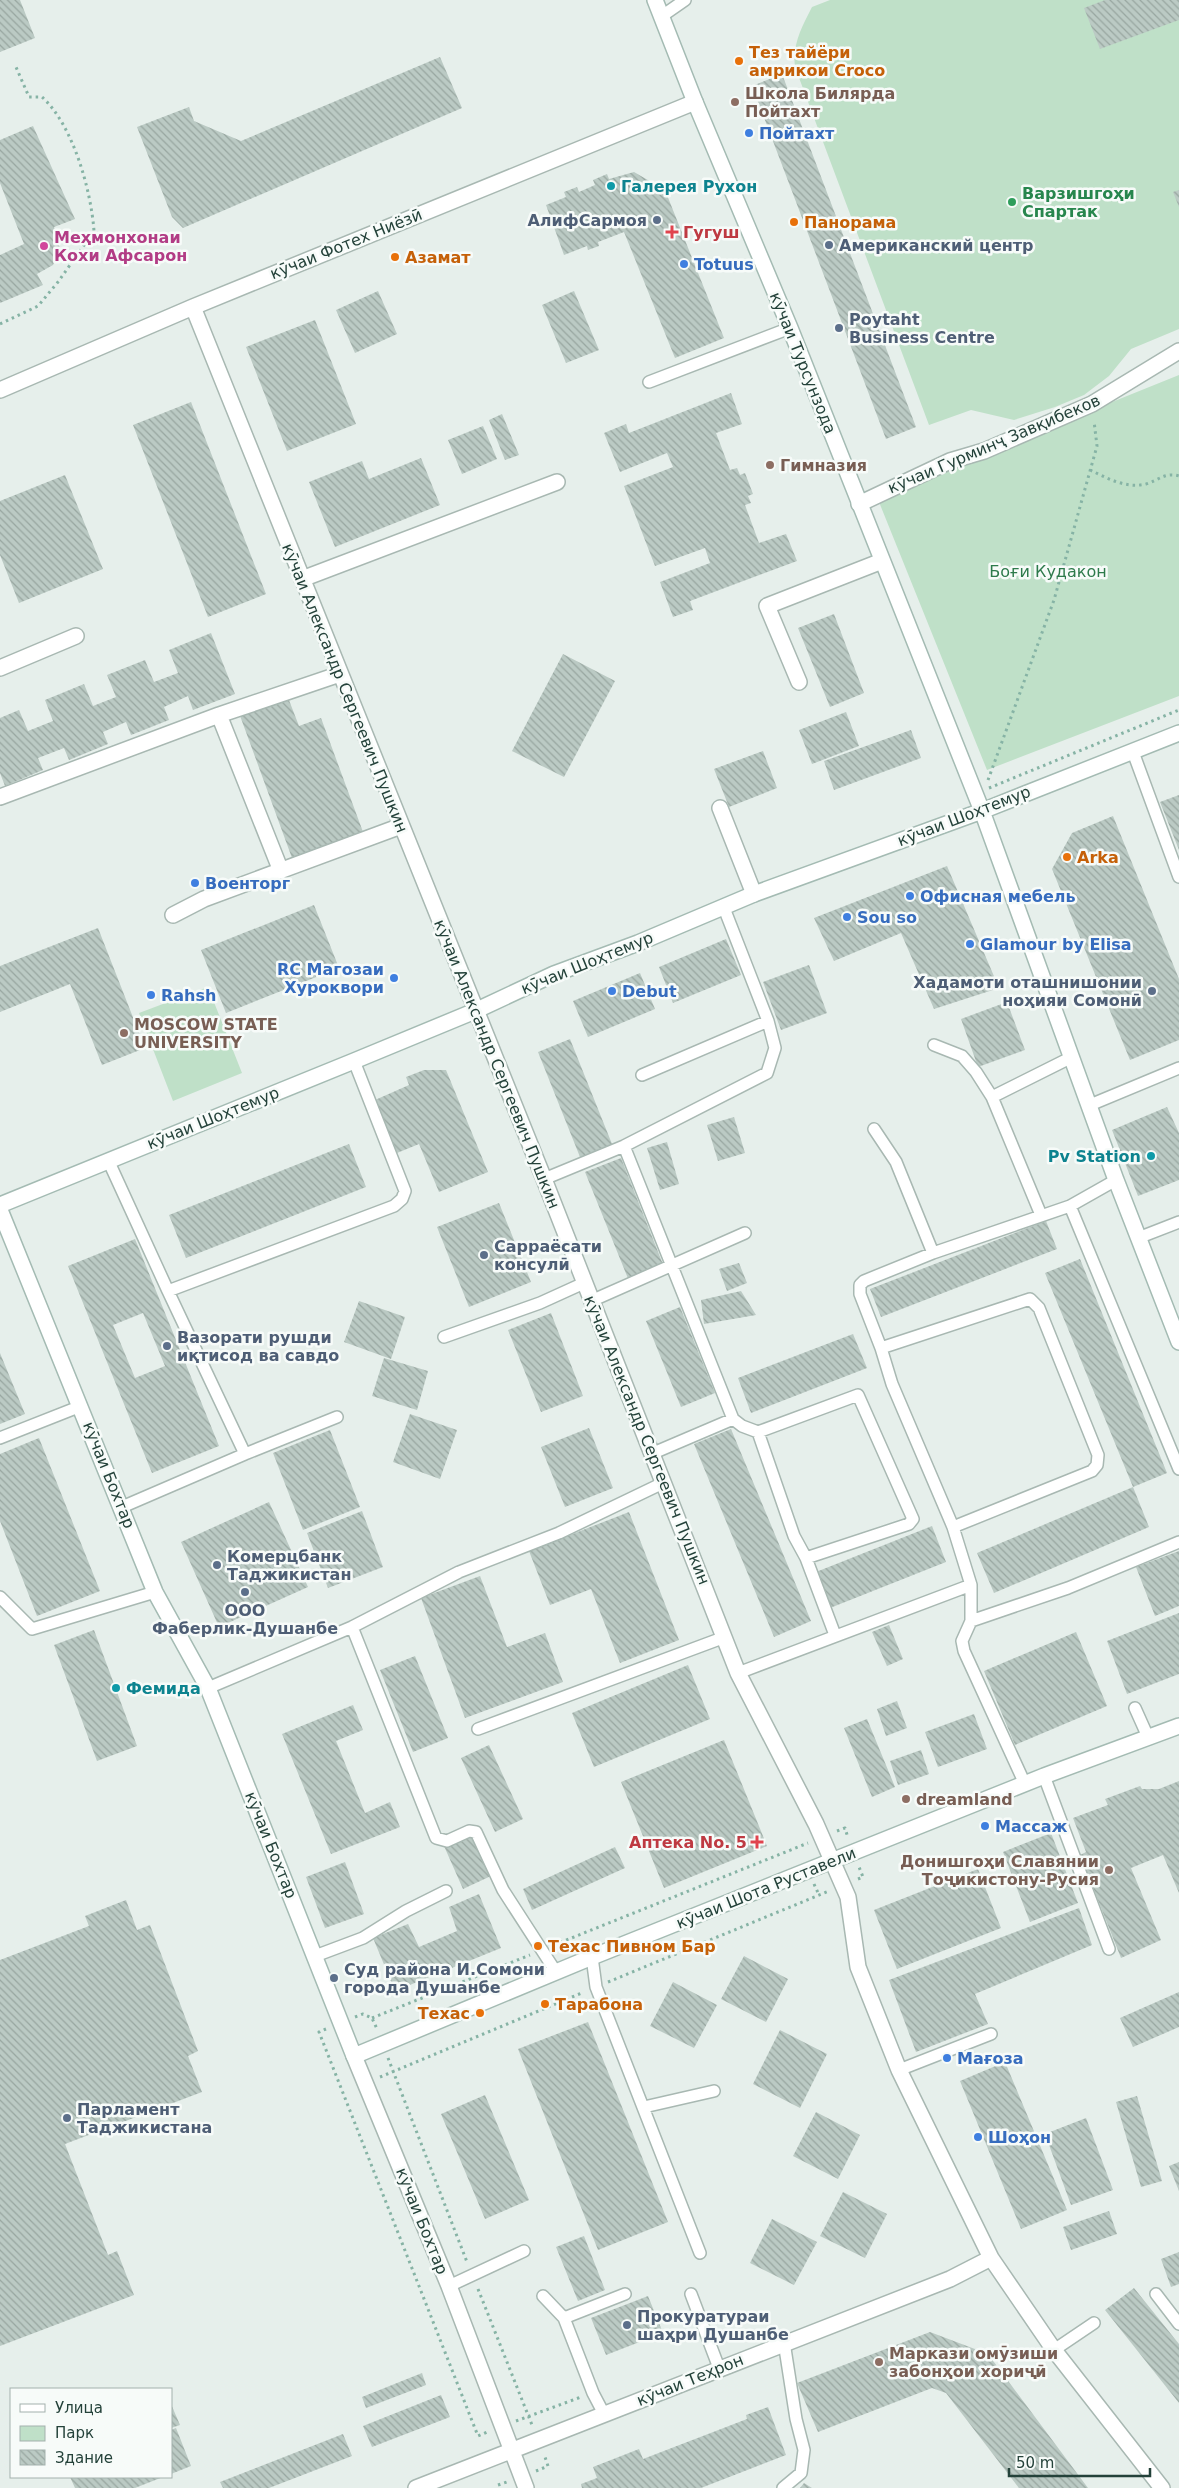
<svg xmlns="http://www.w3.org/2000/svg" width="1179" height="2488" font-family="'DejaVu Sans',sans-serif">
<style>
.green{fill:#bfe0c8}
.building{fill:url(#building-back-hatch);fill-rule:evenodd}
.lines{fill:none;stroke-linecap:round;stroke-linejoin:round}
.lane-casing{stroke:#a8b8b2;stroke-width:14}
.street-casing{stroke:#a8b8b2;stroke-width:18}
.secondary-casing{stroke:#a4bbb3;stroke-width:18}
.path{stroke:#86b3a5;stroke-width:3;stroke-dasharray:2.5 4;stroke-linecap:butt}
.lane{stroke:#fff;stroke-width:11}
.street{stroke:#fff;stroke-width:15}
.secondary{stroke:#fff;stroke-width:15}
.food-dot{fill:#e8710a;stroke:#f7fbf9;stroke-width:2}
.education-dot{fill:#8d6e63;stroke:#f7fbf9;stroke-width:2}
.shop-dot{fill:#3f7fe0;stroke:#f7fbf9;stroke-width:2}
.culture-dot{fill:#0f9aa8;stroke:#f7fbf9;stroke-width:2}
.leisure-dot{fill:#2e9e5b;stroke:#f7fbf9;stroke-width:2}
.service-dot{fill:#5c6f8a;stroke:#f7fbf9;stroke-width:2}
.health-dot{fill:#e0444e;stroke:#f7fbf9;stroke-width:2}
.hotel-dot{fill:#d1479c;stroke:#f7fbf9;stroke-width:2}
.labels{text-anchor:middle;dominant-baseline:central;stroke-width:5;stroke-linejoin:round;paint-order:stroke}
.food-label{font-size:16px;font-weight:bold;fill:#c56008;stroke:#f7fbf9;text-anchor:start}
.education-label{font-size:16px;font-weight:bold;fill:#785e54;stroke:#f7fbf9;text-anchor:start}
.shop-label{font-size:16px;font-weight:bold;fill:#366cbe;stroke:#f7fbf9;text-anchor:start}
.culture-label{font-size:16px;font-weight:bold;fill:#0d838f;stroke:#f7fbf9;text-anchor:start}
.leisure-label{font-size:16px;font-weight:bold;fill:#27864d;stroke:#f7fbf9;text-anchor:start}
.service-label{font-size:16px;font-weight:bold;fill:#4e5e75;stroke:#f7fbf9;text-anchor:start}
.health-label{font-size:16px;font-weight:bold;fill:#be3a42;stroke:#f7fbf9;text-anchor:start}
.hotel-label{font-size:16px;font-weight:bold;fill:#b23c85;stroke:#f7fbf9;text-anchor:start}
.street-label{font-size:16px;fill:#24423a;stroke:#f7fbf9}
.park-label{font-size:16px;fill:#2d7a4b;stroke:#f7fbf9}
</style>
<defs>
<pattern id="building-back-hatch" width="6" height="6" patternUnits="userSpaceOnUse" patternTransform="scale(1.25)"><rect width="6" height="6" fill="#bbcac4"/><path d="M-1 5l2 2M0 0l6 6M5-1l2 2" fill="none" stroke="#98a6a0"/></pattern>
</defs>
<rect width="100%" height="100%" fill="#e6efeb"/>
<path class="green" d="M830,0H1179V329L1131,349L1109,376L1084,395L1055,407L1014,420L971,410L929,425L795,67C792,44 802,27 812,7Z
M1179,375V696L987,770L877,497Z
M208,987L242,1073L173,1101L139,1013Z"/>
<path class="building" d="M0,0H20L35,38L0,52Z
M1105,0H1179V20L1100,49L1084,8Z
M440,57L462,108L183,228L172,217L137,127L189,107L194,121L241,141Z
M782,74L916,427L886,439L752,86Z
M33,126L75,219L54,227L60,249L53,265L37,274L43,285L0,303V255L24,244L0,183V140Z
M634,172L665,190L724,338L675,358L624,232L598,242L599,246L588,250L587,246L564,255L546,205L566,197L564,192L577,187L579,192L595,185L593,180L607,174L609,179Z
M1179,190V207L1173,192Z
M378,291L397,334L355,353L336,310Z
M574,291L599,350L566,363L542,305Z
M315,320L356,424L287,451L246,347Z
M731,393L742,424L716,433L730,470L737,468L740,475L745,473L753,494L748,496L751,503L745,505L759,543L786,534L797,561L690,601L693,610L673,617L660,582L710,563L705,548L655,566L624,486L673,467L667,453L620,472L604,433L626,424L629,433Z
M191,402L266,594L208,617L133,425Z
M502,414L519,455L505,460L489,420Z
M483,426L497,459L462,474L448,440Z
M421,458L440,505L335,547L309,482L362,461L369,479Z
M65,475L103,569L19,603L0,555V501Z
M834,614L864,693L830,707L798,628Z
M211,633L235,694L193,710L188,696L164,707L169,720L131,735L126,722L103,732L108,744L69,760L64,748L38,758L43,770L5,786L0,773V718L19,710L28,731L53,721L45,700L84,684L93,706L116,697L107,675L145,660L154,682L178,673L169,650Z
M563,654L615,681L564,777L512,751Z
M287,695L299,726L321,718L363,832L292,858L239,713Z
M846,712L859,746L812,764L799,730Z
M911,730L921,758L834,790L824,761Z
M763,751L777,788L729,807L714,769Z
M1179,795V850L1160,802Z
M1113,816L1179,979V1040L1130,1060L1052,869L1072,833Z
M947,866L999,988L934,1009L901,933L834,961L814,918Z
M314,905L339,968L226,1013L201,950Z
M98,928L145,1048L102,1065L70,984L0,1012V966Z
M726,939L741,975L673,1003L659,967Z
M809,965L827,1013L781,1030L763,982Z
M640,973L655,1009L588,1037L573,1001Z
M1007,1002L1025,1050L978,1067L961,1019Z
M570,1039L612,1144L580,1157L538,1052Z
M424,1070H446L488,1172L439,1192L419,1144L397,1153L375,1100L409,1085L406,1077Z
M1167,1107L1179,1133V1180L1138,1196L1112,1130Z
M734,1117L745,1153L718,1161L707,1125Z
M667,1142L679,1184L660,1190L647,1148Z
M349,1144L366,1187L186,1258L169,1215Z
M621,1158L664,1267L629,1281L585,1172Z
M499,1203L531,1282L469,1307L437,1227Z
M1046,1221L1057,1249L881,1317L870,1289Z
M135,1239L219,1446L152,1473L68,1266ZM143,1313L165,1366L135,1378L113,1325Z
M1080,1259L1167,1473L1133,1487L1045,1273Z
M739,1263L747,1283L727,1291L719,1269Z
M741,1291L756,1315L704,1324L701,1300Z
M359,1301L405,1317L391,1359L344,1342Z
M680,1307L715,1393L681,1407L646,1321Z
M551,1313L583,1396L541,1412L508,1330Z
M853,1334L867,1368L751,1413L738,1378Z
M0,1353L25,1414L0,1424Z
M384,1358L428,1371L417,1410L372,1396Z
M410,1414L457,1430L440,1479L393,1462Z
M589,1428L613,1488L565,1507L541,1447Z
M731,1429L811,1621L774,1637L694,1444Z
M330,1430L360,1507L303,1530L273,1453Z
M39,1438L100,1591L37,1616L0,1521V1454Z
M1133,1487L1149,1527L994,1593L977,1553Z
M269,1502L308,1587L219,1627L181,1542Z
M362,1511L383,1567L328,1588L307,1533Z
M629,1512L679,1640L620,1663L591,1589L550,1605L529,1551Z
M932,1526L946,1562L830,1608L816,1572Z
M1179,1551V1606L1155,1616L1136,1567Z
M480,1576L507,1647L545,1633L563,1682L465,1718L421,1598Z
M1179,1613V1674L1127,1694L1107,1641Z
M889,1625L903,1659L887,1666L872,1632Z
M94,1630L137,1746L97,1761L54,1645Z
M1076,1632L1107,1706L1015,1745L984,1671Z
M415,1656L448,1738L413,1752L380,1670Z
M688,1665L710,1719L594,1767L572,1713Z
M897,1701L907,1728L886,1736L877,1709Z
M353,1705L363,1730L336,1741L365,1813L390,1802L400,1827L331,1854L282,1734Z
M974,1714L987,1749L938,1767L925,1732Z
M867,1719L895,1787L872,1797L844,1728Z
M724,1740L767,1846L664,1888L621,1782Z
M489,1745L523,1819L495,1832L461,1758Z
M921,1750L929,1774L898,1785L890,1761Z
M1179,1781V1893L1163,1855L1131,1868L1161,1940L1121,1958L1080,1855L1086,1852L1073,1818L1108,1805L1105,1799L1140,1786L1142,1789H1159Z
M1051,1833L1078,1903L1030,1922L1003,1852Z
M472,1834L491,1876L463,1889L444,1846Z
M615,1847L625,1868L532,1910L523,1889Z
M345,1862L364,1914L325,1928L306,1877Z
M978,1869L1001,1928L897,1969L874,1910Z
M479,1894L501,1948L395,1991L373,1938L408,1924L419,1947L457,1931L449,1907Z
M126,1900L137,1930L150,1925L198,2051L188,2056L202,2092L65,2144L108,2255L117,2251L134,2295L0,2346V1960L89,1926L85,1916Z
M1079,1908L1092,1945L975,1994L988,2024L916,2052L889,1980Z
M744,1956L788,1979L766,2022L721,1999Z
M673,1982L717,2005L694,2048L650,2026Z
M1179,1992V2027L1133,2047L1120,2018Z
M588,2022L668,2222L598,2250L518,2049Z
M780,2030L827,2054L800,2108L753,2084Z
M1005,2062L1067,2210L1021,2229L960,2081Z
M485,2095L529,2200L485,2219L441,2114Z
M1137,2096L1162,2181L1141,2187L1116,2102Z
M816,2112L860,2135L838,2179L793,2156Z
M1086,2118L1113,2190L1071,2205L1045,2134Z
M1179,2162V2191L1169,2166Z
M843,2192L887,2214L865,2258L820,2236Z
M1109,2211L1117,2234L1071,2250L1063,2227Z
M772,2219L817,2242L794,2285L750,2263Z
M584,2236L605,2290L578,2301L556,2247Z
M1179,2252V2284L1171,2287L1161,2259Z
M1134,2288L1179,2344V2403L1105,2310Z
M648,2296L663,2333L606,2355L591,2318Z
M930,2332L988,2354L1088,2488H1019L946,2393L932,2388L818,2432L797,2383Z
M422,2373L426,2385L366,2408L362,2397Z
M441,2395L450,2417L372,2447L363,2426Z
M171,2404L180,2425L171,2428Z
M768,2407L786,2455L701,2488H582L581,2484L597,2478L593,2467L639,2449L643,2459L747,2419L746,2415Z
M176,2428L191,2466L171,2474V2430Z
M343,2434L352,2456L269,2488H223L220,2482Z
M70,2477H163L135,2488H75Z
M804,2483L812,2488H800Z"/>
<g class="lines">
<defs>
<path id="lane" d="M662,16L685,0
M649,382L790,328
M1133,752L1179,877
M934,1045L962,1056L976,1072L992,1097
M642,1075L768,1021
M1090,1105L1179,1068
M874,1129L896,1162L933,1253
M624,1146L733,1419L651,1454
M108,1160L168,1291L394,1206L402,1199L405,1191L354,1061
M544,1179L624,1146L767,1073L775,1048L768,1021L724,908
M1070,1206L1179,1469
M1041,1215L992,1097L1072,1057
M1138,1238L1179,1222
M591,1301L745,1233
M444,1337L540,1303L584,1283
M881,1348L1030,1299L1039,1308L1098,1455L1097,1465L1092,1471L953,1527
M733,1419L742,1426L758,1432L858,1395L913,1519L909,1524L806,1558L794,1536L758,1432
M0,1438L81,1406
M245,1454L337,1417
M122,1507L245,1454L168,1291
M806,1558L835,1635
M971,1585V1621L962,1641L964,1651L1025,1784
M0,1597L32,1629L155,1592
M971,1621L1068,1588L1179,1542
M352,1627L436,1838L447,1841L469,1831L476,1832L503,1890L556,1972
M738,1673L971,1585L953,1527L892,1384L881,1348L860,1294V1285L864,1281L933,1253L1070,1206L1116,1180
M208,1688L352,1627L459,1572L559,1533L663,1483
M1135,1708L1148,1737
M478,1729L725,1637
M1044,1776L1109,1949
M315,1956L363,1938L406,1911L446,1891
M592,1957L596,1987L700,2253
M899,2070L991,2034
M644,2107L714,2091
M449,2286L524,2251
M691,2294L719,2368
M1156,2294L1179,2324
M543,2296L564,2318L593,2393L604,2414
M564,2318L625,2294
M1054,2350L1094,2323
M783,2488L801,2473L804,2450L796,2419L784,2342"/>
<path id="street" d="M193,307L544,1179L738,1673L816,1824L848,1897L858,1967L899,2070L991,2258L1054,2350L1162,2488
M0,390L193,307L695,102
M859,504L950,461L984,451L1092,404L1179,351
M302,579L557,482
M0,668L76,636
M799,682L767,606L882,561
M219,715L281,871
M0,797L219,715L340,674
M720,808L754,894
M173,915L204,899L401,826
M354,2056L449,2286L526,2488
M416,2488L950,2279L991,2258"/>
<path id="secondary" d="M655,0L695,102L790,328L982,811L1116,1180L1179,1342
M0,1205L354,1061L475,1011L554,974L638,943L754,894L982,811L1179,733
M0,1210L155,1592L208,1688L354,2056L592,1957L1044,1776L1179,1726"/>
</defs>
<use href="#lane" class="lane-casing"/>
<use href="#street" class="street-casing"/>
<use href="#secondary" class="secondary-casing"/>
<path class="path" d="M0,324L38,306L58,282L94,231C91,190 73,125 42,97H29L16,67
M1090,470C1107,478 1126,489 1146,484C1159,480 1165,472 1179,476
M988,780L1054,600L1097,446L1094,421
M989,788L1179,710
M837,1831L845,1828L848,1838
M858,1879L863,1877L859,1867
M814,1884L819,1895
M554,1945L808,1843
M608,1982L829,1891
M355,2017L363,2014L372,2018L377,2029
M372,2018L530,1955
M326,2029L319,2032L478,2436L487,2432
M388,2058L467,2262
M380,2077L584,1992
M478,2289L532,2425
M516,2421L581,2397
M536,2471L548,2466L544,2454
M498,2485L507,2482"/>
<use href="#lane" class="lane"/>
<use href="#street" class="street"/>
<use href="#secondary" class="secondary"/>
</g>
<g class="food-dot">
<circle cx="739" cy="61" r="5"/>
<circle cx="794" cy="222" r="5"/>
<circle cx="395" cy="257" r="5"/>
<circle cx="1067" cy="857" r="5"/>
<circle cx="538" cy="1946" r="5"/>
<circle cx="545" cy="2004" r="5"/>
<circle cx="480" cy="2013" r="5"/>
</g>
<g class="education-dot">
<circle cx="735" cy="102" r="5"/>
<circle cx="770" cy="465" r="5"/>
<circle cx="124" cy="1033" r="5"/>
<circle cx="906" cy="1799" r="5"/>
<circle cx="1109" cy="1870" r="5"/>
<circle cx="879" cy="2362" r="5"/>
</g>
<g class="shop-dot">
<circle cx="749" cy="133" r="5"/>
<circle cx="684" cy="264" r="5"/>
<circle cx="195" cy="883" r="5"/>
<circle cx="910" cy="896" r="5"/>
<circle cx="847" cy="917" r="5"/>
<circle cx="970" cy="944" r="5"/>
<circle cx="394" cy="978" r="5"/>
<circle cx="612" cy="991" r="5"/>
<circle cx="151" cy="995" r="5"/>
<circle cx="985" cy="1826" r="5"/>
<circle cx="947" cy="2058" r="5"/>
<circle cx="978" cy="2137" r="5"/>
</g>
<g class="culture-dot">
<circle cx="611" cy="186" r="5"/>
<circle cx="1151" cy="1156" r="5"/>
<circle cx="116" cy="1688" r="5"/>
</g>
<circle class="leisure-dot" cx="1012" cy="202" r="5"/>
<g class="service-dot">
<circle cx="657" cy="220" r="5"/>
<circle cx="829" cy="245" r="5"/>
<circle cx="839" cy="328" r="5"/>
<circle cx="1152" cy="991" r="5"/>
<circle cx="484" cy="1255" r="5"/>
<circle cx="167" cy="1346" r="5"/>
<circle cx="217" cy="1565" r="5"/>
<circle cx="245" cy="1592" r="5"/>
<circle cx="334" cy="1978" r="5"/>
<circle cx="67" cy="2118" r="5"/>
<circle cx="627" cy="2325" r="5"/>
</g>
<g class="health-dot">
<path d="M669.5 224.5h5v5h5v5h-5v5h-5v-5h-5v-5h5z"/>
<path d="M754.5 1834.5h5v5h5v5h-5v5h-5v-5h-5v-5h5z"/>
</g>
<circle class="hotel-dot" cx="44" cy="246" r="5"/>
<g class="labels">
<g class="food-label">
<text x="749" y="52">Тез тайёри<tspan x="749" dy="18">амрикои Croco</tspan></text>
<text x="804" y="222">Панорама</text>
<text x="405" y="257">Азамат</text>
<text x="1077" y="857">Arka</text>
<text x="548" y="1946">Техас Пивном Бар</text>
<text x="555" y="2004">Тарабона</text>
<text x="470" y="2013" text-anchor="end">Техас</text>
</g>
<g class="education-label">
<text x="745" y="93">Школа Билярда<tspan x="745" dy="18">Пойтахт</tspan></text>
<text x="780" y="465">Гимназия</text>
<text x="134" y="1024">MOSCOW STATE<tspan x="134" dy="18">UNIVERSITY</tspan></text>
<text x="916" y="1799">dreamland</text>
<text x="1099" y="1861" text-anchor="end">Донишгоҳи Славянии<tspan x="1099" dy="18">Тоҷикистону-Русия</tspan></text>
<text x="889" y="2353">Маркази омӯзиши<tspan x="889" dy="18">забонҳои хориҷӣ</tspan></text>
</g>
<g class="shop-label">
<text x="759" y="133">Пойтахт</text>
<text x="694" y="264">Totuus</text>
<text x="205" y="883">Военторг</text>
<text x="920" y="896">Офисная мебель</text>
<text x="857" y="917">Sou so</text>
<text x="980" y="944">Glamour by Elisa</text>
<text x="384" y="969" text-anchor="end">RC Магозаи<tspan x="384" dy="18">Хуроквори</tspan></text>
<text x="622" y="991">Debut</text>
<text x="161" y="995">Rahsh</text>
<text x="995" y="1826">Массаж</text>
<text x="957" y="2058">Мағоза</text>
<text x="988" y="2137">Шоҳон</text>
</g>
<g class="culture-label">
<text x="621" y="186">Галерея Рухон</text>
<text x="1141" y="1156" text-anchor="end">Pv Station</text>
<text x="126" y="1688">Фемида</text>
</g>
<g class="leisure-label">
<text x="1022" y="193">Варзишгоҳи<tspan x="1022" dy="18">Спартак</tspan></text>
</g>
<g class="service-label">
<text x="647" y="220" text-anchor="end">АлифСармоя</text>
<text x="839" y="245">Американский центр</text>
<text x="849" y="319">Poytaht<tspan x="849" dy="18">Business Centre</tspan></text>
<text x="1142" y="982" text-anchor="end">Хадамоти оташнишонии<tspan x="1142" dy="18">ноҳияи Сомонӣ</tspan></text>
<text x="494" y="1246">Сарраёсати<tspan x="494" dy="18">консулӣ</tspan></text>
<text x="177" y="1337">Вазорати рушди<tspan x="177" dy="18">иқтисод ва савдо</tspan></text>
<text x="227" y="1556">Комерцбанк<tspan x="227" dy="18">Таджикистан</tspan></text>
<text x="245" y="1610" text-anchor="middle">ООО<tspan x="245" dy="18">Фаберлик-Душанбе</tspan></text>
<text x="344" y="1969">Суд района И.Сомони<tspan x="344" dy="18">города Душанбе</tspan></text>
<text x="77" y="2109">Парламент<tspan x="77" dy="18">Таджикистана</tspan></text>
<text x="637" y="2316">Прокуратураи<tspan x="637" dy="18">шаҳри Душанбе</tspan></text>
</g>
<g class="health-label">
<text x="683" y="232">Гугуш</text>
<text x="747" y="1842" text-anchor="end">Аптека No. 5</text>
</g>
<g class="hotel-label">
<text x="54" y="237">Меҳмонхонаи<tspan x="54" dy="18">Кохи Афсарон</tspan></text>
</g>
<g class="street-label">
<text transform="translate(346 244) rotate(-22)">кӯчаи Фотех Ниёзӣ</text>
<text transform="translate(803 363) rotate(68)">кӯчаи Турсунзода</text>
<text transform="translate(994 444) rotate(-23)">кӯчаи Гурминҷ Завқибеков</text>
<text transform="translate(345 688) rotate(68)">кӯчаи Александр Сергеевич Пушкин</text>
<text transform="translate(964 816) rotate(-21)">кӯчаи Шоҳтемур</text>
<text transform="translate(587 963) rotate(-22)">кӯчаи Шоҳтемур</text>
<text transform="translate(497 1064) rotate(68)">кӯчаи Александр Сергеевич Пушкин</text>
<text transform="translate(213 1118) rotate(-22)">кӯчаи Шоҳтемур</text>
<text transform="translate(647 1440) rotate(68)">кӯчаи Александр Сергеевич Пушкин</text>
<text transform="translate(109 1475) rotate(68)">кӯчаи Бохтар</text>
<text transform="translate(271 1845) rotate(68)">кӯчаи Бохтар</text>
<text transform="translate(766 1888) rotate(-22)">кӯчаи Шота Руставели</text>
<text transform="translate(422 2221) rotate(68)">кӯчаи Бохтар</text>
<text transform="translate(690 2380) rotate(-22)">кӯчаи Теҳрон</text>
</g>
<g class="park-label">
<text x="1048" y="571">Боғи Кудакон</text>
</g>
</g>
<rect x="10" y="2388" width="162" height="90" fill="#f7fbf9" stroke="#a3b1ad"/>
<rect x="20" y="2404" width="25" height="8" fill="#ffffff" stroke="#a3b1ad"/>
<text x="55" y="2413" font-size="15" fill="#24423a">Улица</text>
<rect x="20" y="2426" width="25" height="15" fill="#bfe0c8" stroke="#a3b1ad"/>
<text x="55" y="2438" font-size="15" fill="#24423a">Парк</text>
<rect x="20" y="2450" width="25" height="15" fill="url(#building-back-hatch)" stroke="#a3b1ad"/>
<text x="55" y="2463" font-size="15" fill="#24423a">Здание</text>
<path d="M1009 2468v8h141v-8" fill="none" stroke="#24423a" stroke-width="2.5"/>
<text x="1016" y="2468" font-size="15" fill="#24423a" stroke="#f7fbf9" stroke-width="4" paint-order="stroke">50 m</text>
</svg>
